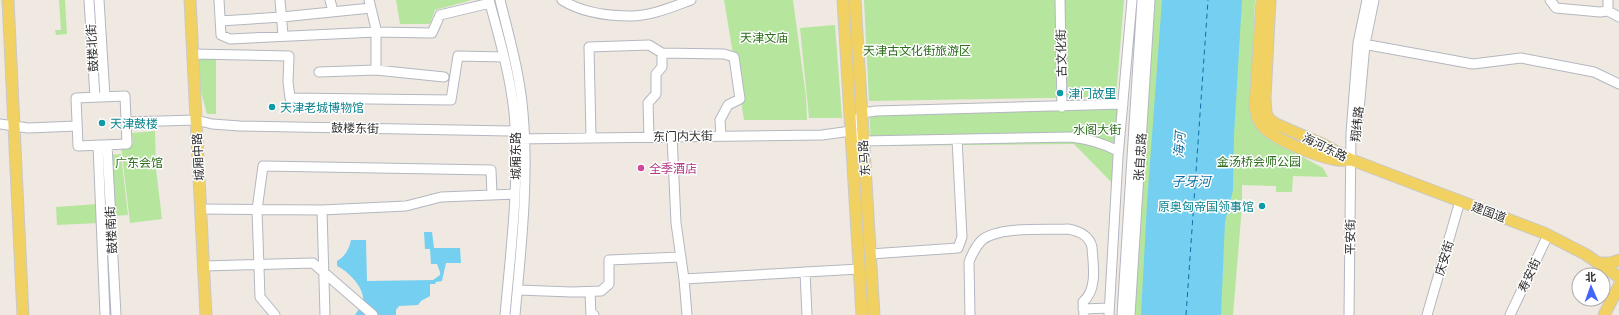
<svg xmlns="http://www.w3.org/2000/svg" width="1619" height="315" font-family="'Noto Sans','Noto Sans SC',sans-serif">
<style>
.green{fill:#b6e59e}
.water{fill:#75cff0}
.lines{fill:none;stroke-linecap:round;stroke-linejoin:round}
.ferry{stroke:#0d6fa3;stroke-width:1;stroke-dasharray:5 4;stroke-linecap:butt}
.minor-casing{stroke:#b4b7c1;stroke-width:11}
.major-casing{stroke:#c9c9c9;stroke-width:13}
.minor{stroke:#fff;stroke-width:9}
.major{stroke:#f2d163;stroke-width:11}
.culture-dot{fill:#0f9aa8;stroke:#fff;stroke-width:1.5}
.hotel-dot{fill:#d1479c;stroke:#fff;stroke-width:1.5}
.labels{text-anchor:middle;dominant-baseline:central;stroke-width:3;stroke-linejoin:round;paint-order:stroke}
.park-label{font-size:12px;fill:#2c6e1b;stroke:#fff}
.street-label{font-size:12px;fill:#2e2e2e;stroke:#fff}
.culture-label{font-size:12px;fill:#0d838f;stroke:#fff;text-anchor:start}
.hotel-label{font-size:12px;fill:#b23c85;stroke:#fff;text-anchor:start}
.water-label{font-size:13px;font-style:italic;fill:#0d6fa3;stroke:#fff}
</style>
<rect width="100%" height="100%" fill="#efe9e1"/>
<path class="green" d="M59,0H65L67,34L56,35L55,30H61Z
M396,0H472L435,10L430,24H400Z
M724,0H793L806,97L807,120H744Z
M864,0H1124L1116,97L869,101Z
M1155,0H1255L1250,113L1254,124L1264,136L1323,168L1328,177L1293,176L1292,192H1276V186L1242,185V206L1233,315H1135L1143,163Z
M835,25L842,118H809L800,28Z
M198,59H216V114H207L201,92Z
M1126,101L1119,190L1074,144L871,146L869,106Z
M155,131L156,169L162,219L130,223L121,146L133,144L132,133Z
M121,154L128,215L113,216L110,155Z
M98,204L99,223L57,225L56,207Z"/>
<path class="water" d="M1162,0H1242L1234,135L1233,190L1225,222L1221,315H1141L1147,204Z
M424,232H432L434,248H460L461,263H446L442,281L436,282L435,284H430V296L421,301L418,305L399,306L396,310V315H355C357,312 362,304 363,301C365,288 348,271 337,266V261C345,256 349,250 351,240H366L367,281L433,280L440,275V272L437,264H431L430,249H425Z"/>
<g class="lines">
<path class="ferry" d="M1186,315L1208,0"/>
<defs>
<path id="minor" d="M89,0L95,97
M99,0L105,97
M219,0L221,35L230,39L376,32L432,33L440,15L490,3
M280,0L283,35
M330,0L333,11
M369,0L376,29V70
M489,0C499,37 510,74 514,112C520,180 511,248 505,315
M500,0C509,37 520,74 523,113C529,180 521,248 515,315
M562,0C581,12 608,16 631,16C651,16 672,7 691,0
M1060,0L1062,107
M1550,0L1556,8L1600,12L1608,11
M1608,0V11L1619,17
M220,21L282,17L371,8
M1358,43L1473,64L1521,58L1594,72L1619,84
M192,54L289,56L288,82L290,98L451,100L458,56L504,57
M319,72L376,70L444,77
M125,96L127,144L78,146L76,98Z
M1358,121L1365,44L1374,0
M126,122L196,120L212,124L240,126L515,131
M0,124L28,128L77,126
M851,131L862,113L876,111L1123,104
M851,131L863,141L1071,137C1088,139 1103,143 1118,151
M672,136L676,223L684,279L687,315
M591,137L589,47L649,45L662,53L724,54L734,57L740,99L728,105L720,120L721,136
M649,137L648,103L656,94V74L662,67V53
M515,139L822,135L851,131
M98,145L105,315
M107,145L116,315
M201,209L322,210L406,206L441,197L515,194
M322,210L325,315
M870,254L958,248L962,237L957,139
M204,266L313,263L373,315
M805,272L807,315
M684,279L859,269
M518,290L572,292L601,291L609,284V260L681,257
M590,292L591,315H594
M1083,309L1109,308
M275,315L260,297L257,210L263,166L491,170L492,195
M970,315L969,262C972,254 976,246 982,240C999,226 1046,230 1068,229C1079,231 1089,235 1092,247C1093,264 1098,289 1083,302L1084,315
M1109,315L1118,157L1132,0
M1122,315L1142,0
M1130,315L1150,0
M1349,315L1351,133L1358,43L1367,0
M1427,315L1460,201
M1510,315L1548,235"/>
<path id="major" d="M8,0L23,315
M190,0L206,315
M843,0L862,315
M855,0L874,315
M1270,0L1265,98L1266,113L1269,119L1276,124L1322,144L1352,160L1544,233L1585,254L1619,277
M1262,1L1255,106C1256,112 1257,119 1261,124C1270,138 1316,156 1333,159C1339,161 1345,160 1352,160
M1601,263H1611L1619,260
M1604,315L1619,286"/>
</defs>
<use href="#minor" class="minor-casing"/>
<use href="#major" class="major-casing"/>
<use href="#minor" class="minor"/>
<use href="#major" class="major"/>
</g>
<g class="culture-dot">
<circle cx="1060" cy="93" r="4"/>
<circle cx="272" cy="107" r="4"/>
<circle cx="102" cy="123" r="4"/>
<circle cx="1262" cy="206" r="4"/>
</g>
<circle class="hotel-dot" cx="641" cy="168" r="4"/>
<g class="labels">
<g class="park-label">
<text x="764" y="37">天津文庙</text>
<text x="917" y="50">天津古文化街旅游区</text>
<text x="1097" y="129">水阁大街</text>
<text x="1259" y="161">金汤桥会师公园</text>
<text x="139" y="162">广东会馆</text>
</g>
<g class="street-label">
<text transform="translate(92 48) rotate(-93)">鼓楼北街</text>
<text transform="translate(1061 53) rotate(-91)">古文化街</text>
<text transform="translate(1357 124) rotate(-84)">翔纬路</text>
<text transform="translate(355 128) rotate(1)">鼓楼东街</text>
<text transform="translate(683 136) rotate(-1)">东门内大街</text>
<text transform="translate(1325 147) rotate(26)">海河东路</text>
<text transform="translate(515 156) rotate(-90)">城厢东路</text>
<text transform="translate(198 157) rotate(-93)">城厢中路</text>
<text transform="translate(1140 157) rotate(-86)">张自忠路</text>
<text transform="translate(864 158) rotate(-94)">东马路</text>
<text transform="translate(1489 212) rotate(20)">建国道</text>
<text transform="translate(111 230) rotate(-93)">鼓楼南街</text>
<text transform="translate(1350 237) rotate(-89)">平安街</text>
<text transform="translate(1444 258) rotate(-73)">庆安街</text>
<text transform="translate(1529 275) rotate(-65)">寿安街</text>
</g>
<g class="culture-label">
<text x="1068" y="93">津门故里</text>
<text x="280" y="107">天津老城博物馆</text>
<text x="110" y="123">天津鼓楼</text>
<text x="1254" y="206" text-anchor="end">原奥匈帝国领事馆</text>
</g>
<g class="hotel-label">
<text x="649" y="168">全季酒店</text>
</g>
<g class="water-label">
<text transform="translate(1179 145) rotate(-86)">海河</text>
<text x="1191" y="181">子牙河</text>
</g>
</g>
<g transform="translate(1591 287) rotate(358)"><circle r="19" fill="#ffffff" stroke="#ababab"/>
<path d="M0-3L7 15L0 10L-7 15Z" fill="#4264fb"/>
<text y="-6" font-size="11" font-weight="bold" text-anchor="middle" fill="#2e2e2e">北</text>
</g>
</svg>
